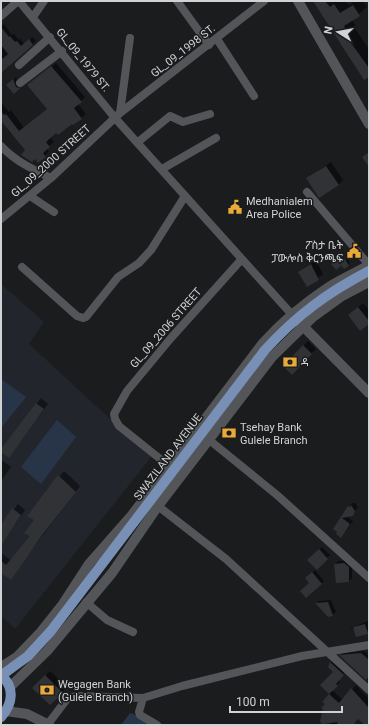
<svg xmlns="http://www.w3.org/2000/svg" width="370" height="726" font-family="Roboto,'Noto Sans Ethiopic',sans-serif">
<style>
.built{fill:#22262c}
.green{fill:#283549}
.shadow{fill:#0007}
.building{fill:#313235}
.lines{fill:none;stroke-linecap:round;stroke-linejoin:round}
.street{stroke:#545558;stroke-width:8}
.secondary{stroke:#545558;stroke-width:10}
.primary{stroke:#7890b5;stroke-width:10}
.labels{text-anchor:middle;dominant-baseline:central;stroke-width:3;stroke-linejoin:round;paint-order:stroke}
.street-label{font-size:11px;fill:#d1d2d3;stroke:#1a1c1e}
.poi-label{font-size:11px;fill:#d1d2d3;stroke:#1a1c1e;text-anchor:start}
</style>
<rect width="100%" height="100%" fill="#1a1c1e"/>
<path class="built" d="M1,284L44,322L29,344L151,457L15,629L1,615Z"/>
<path class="green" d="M1,379L26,397L1,428Z
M57,420L76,437L41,484L21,467Z
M130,713L165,725H121Z"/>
<path class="shadow" d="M315,1H345L349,5L355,1H365L364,2L367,7L352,20L356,26L354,27L369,49V76Z
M4,24L12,35L14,34L19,40L20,38L24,44L33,37L36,41L3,71L1,68V26Z
M56,63L85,97L78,104L86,114L81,118L56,131L50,137L54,142L47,148L49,151L45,156L35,158L26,149L13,133L11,134L1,120V102L9,112L11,110L24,128L48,108L28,85Z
M16,77L19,84L22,85L14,92L11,82Z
M331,162L343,180L338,185L307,178Z
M347,258L350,263L345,268L342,264L336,269L333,264L338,259L341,264Z
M316,260L323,274L308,286L299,272Z
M363,303L369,310V322L354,311Z
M308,341L316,349L292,374L284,366Z
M41,398L48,404L9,457L1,451Z
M3,461L11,467L1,481V463Z
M64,471L80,486L22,563L32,536L35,520L28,515Z
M352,503H355L358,507L352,515L347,516L353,521L344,533L339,532L335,529Z
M18,504L25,510L1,545V527Z
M322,547L330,555L317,568L309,560Z
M1,553L20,567L11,578L1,572Z
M347,560L352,564V578L349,581L335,564L338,561Z
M315,570L324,581L321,584L310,583L309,576Z
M331,600L336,612L329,616L317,603L319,601Z
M368,621L369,629L367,631L350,628Z
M364,651L369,655V681L341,655L343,653Z
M333,659L346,671L338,680L340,682L332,690L343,700L356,685L369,699V725L359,718L352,725H329L330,722L326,704L324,702L330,694L321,685L334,672L329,667Z
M50,671L67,687L50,704L33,688Z"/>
<path class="building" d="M313,1H325L330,7L334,4L340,13L353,5L360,16L344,26L348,34L346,36L369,68V77L364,80Z
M1,27L9,37L10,36L15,42L17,41L21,46L29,39L33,45L1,73V60L8,54L1,45Z
M51,66L82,102L74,108L82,119L73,125L72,124L58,135L56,133L46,142L50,147L43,153L46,157L38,163L35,159L32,162L21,155L25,150L1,121V111L4,115L6,114L19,131L47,109L27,85Z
M13,79L16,87L20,88L14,94L6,85Z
M369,152V167L362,157Z
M326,166L339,185L319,198L306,178Z
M337,259L341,266L336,270L331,264Z
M345,259L349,266L344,269L340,264Z
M311,264L319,280L307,287L298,272Z
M358,307L369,321V324L360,331L348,315Z
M303,345L312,354L292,375L283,366Z
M36,403L44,409L9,458L1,452V449Z
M58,475L76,492L43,534L11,580L1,573V561L6,565L30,536L24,533L34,520L27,516Z
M351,505L355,511L353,516L342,518L350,524L341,538L336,534L337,532L333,529L348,506L350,507Z
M12,508L21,515L1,546V525Z
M319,549L328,559L317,570L307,560Z
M344,563L349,567V582L336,583L334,564Z
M312,572L322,584L306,598L300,591L309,583L305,578Z
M328,602L333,616L328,617L315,603Z
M365,624L368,634L356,637L353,627Z
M361,653L369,660V677L366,680L339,655Z
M330,662L344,675L336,684L338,686L329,694L320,685L333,672L328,667Z
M45,675L63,693L50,705L32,688Z
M351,688L369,708V725H365L358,719L353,725H336L338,722L322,724L320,721L323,709L321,708L325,704L322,702L329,694L339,703Z"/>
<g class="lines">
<path class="street" d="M19,1L115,118L295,318
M177,1L209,45
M1,16L18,1
M33,17L44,1
M217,39L254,96
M19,65L50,37
M20,83L62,51
M120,113L130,38
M138,142L170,116L183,122L210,114
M1,146C15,161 32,169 51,178
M162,169L216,138
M307,192L369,265
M30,196L54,212
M1,219L51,178L120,113L264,1
M22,267L77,316L83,318L86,317L118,277L139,263L151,250L185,196
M208,439L277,495L369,578
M169,466L119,426L115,419L114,414L127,391L171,338L241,260
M158,506L226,559L369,690
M86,602L107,620L133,632
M48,724L67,699L76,696L143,698
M157,725L140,715L139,712L143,698L182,686L302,656L369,645"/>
<path class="secondary" d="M298,1L369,124
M298,321L369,393
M1,667L17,657L40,633L63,604L89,564L132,515L263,343C282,322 305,303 329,287C341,279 356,273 369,265
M10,687L47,651L112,573L158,506L272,357L313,317L342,296L369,282
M6,711L27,714L49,725"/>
<path class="primary" d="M1,675C15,687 13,704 1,717
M2,675L28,656L51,631L265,350C297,315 327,293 369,271"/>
</g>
<defs>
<symbol id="civic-bare" viewBox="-9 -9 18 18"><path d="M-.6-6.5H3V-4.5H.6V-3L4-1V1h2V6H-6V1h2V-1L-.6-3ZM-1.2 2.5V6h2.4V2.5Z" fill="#e9aa38" stroke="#1a1c1e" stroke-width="2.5" paint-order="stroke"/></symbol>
<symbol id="bank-bare" viewBox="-9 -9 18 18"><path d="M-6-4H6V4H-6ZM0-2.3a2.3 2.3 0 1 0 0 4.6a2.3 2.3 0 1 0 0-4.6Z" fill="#e9aa38" stroke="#1a1c1e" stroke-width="2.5" paint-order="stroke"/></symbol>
</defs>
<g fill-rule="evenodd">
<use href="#civic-bare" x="225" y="197" width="20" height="20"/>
<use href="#civic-bare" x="344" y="241" width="20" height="20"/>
<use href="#bank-bare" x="280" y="352" width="20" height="20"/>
<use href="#bank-bare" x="219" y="423" width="20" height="20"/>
<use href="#bank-bare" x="37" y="680" width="20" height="20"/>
</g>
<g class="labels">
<g class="street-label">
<text transform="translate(183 51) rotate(-38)">GL_09_1998 ST.</text>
<text transform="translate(83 60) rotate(51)">GL_09_1979 ST.</text>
<text transform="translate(51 161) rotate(-42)">GL_09_2000 STREET</text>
<text transform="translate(166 328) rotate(-49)">GL_09_2006 STREET</text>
<text transform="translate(168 457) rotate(-53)">SWAZILAND AVENUE</text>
</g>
<g class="poi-label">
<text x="246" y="201">Medhanialem<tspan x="246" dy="13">Area Police</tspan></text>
<text x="343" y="245" text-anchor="end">ፖስታ ቤት<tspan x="343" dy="13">ፓውሎስ ቅርንጫፍ</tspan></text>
<text x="301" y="362">ዳ</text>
<text x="240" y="427">Tsehay Bank<tspan x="240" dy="13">Gulele Branch</tspan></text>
<text x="58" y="684">Wegagen Bank<tspan x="58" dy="13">(Gulele Branch)</tspan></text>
</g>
</g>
<rect width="370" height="726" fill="none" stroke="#d1d2d3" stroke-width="4"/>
<g transform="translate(338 32) rotate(281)" stroke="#1a1c1e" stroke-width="3" paint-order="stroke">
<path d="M0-3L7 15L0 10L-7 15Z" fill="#d1d2d3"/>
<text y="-6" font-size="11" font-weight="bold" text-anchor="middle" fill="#d1d2d3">N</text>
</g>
<path d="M230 706v6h112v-6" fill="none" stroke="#d1d2d3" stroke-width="2"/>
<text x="236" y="706" font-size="12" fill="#d1d2d3" stroke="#1a1c1e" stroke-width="3" paint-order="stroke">100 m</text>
</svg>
